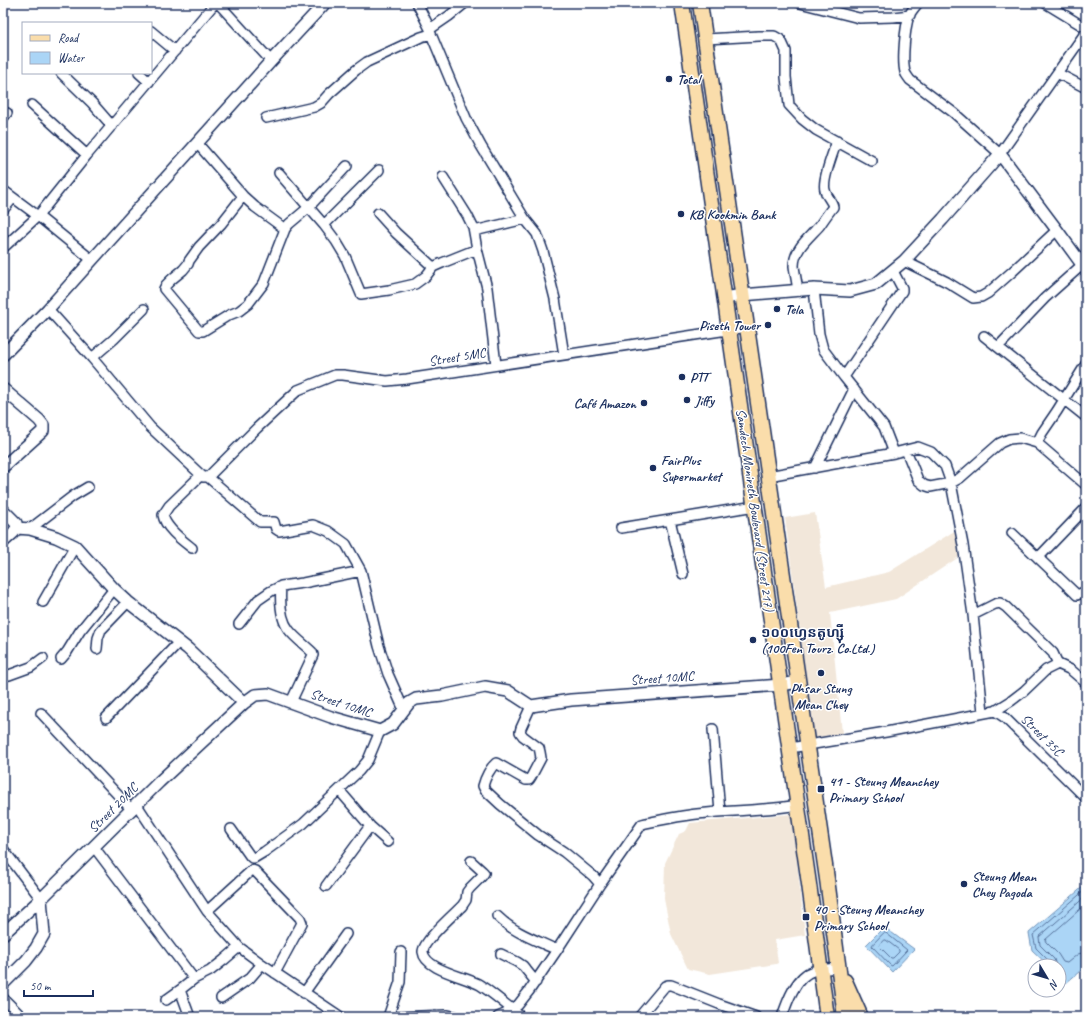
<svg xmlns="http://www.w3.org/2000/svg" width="1089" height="1020" font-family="Caveat,'Noto Sans Khmer',sans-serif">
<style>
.built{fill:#f2e7da}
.water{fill:#abd5f6;stroke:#7193b9}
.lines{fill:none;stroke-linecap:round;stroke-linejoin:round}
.shore{stroke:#55719b;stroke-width:1}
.minor-casing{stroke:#1b2f5e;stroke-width:12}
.tertiary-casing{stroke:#1b2f5e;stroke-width:14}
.primary-casing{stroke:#1b2f5e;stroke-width:17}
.minor{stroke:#fff;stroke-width:9}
.tertiary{stroke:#fff;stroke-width:11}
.primary{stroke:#faddab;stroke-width:14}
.poi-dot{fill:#1b2f5e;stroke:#fff;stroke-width:1.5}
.labels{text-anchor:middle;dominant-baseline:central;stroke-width:3;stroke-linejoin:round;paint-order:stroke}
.poi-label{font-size:14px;font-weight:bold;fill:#1b2f5e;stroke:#fff;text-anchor:start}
.street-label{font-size:14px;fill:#1b2f5e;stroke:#fff}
</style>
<rect width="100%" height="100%" fill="#fff"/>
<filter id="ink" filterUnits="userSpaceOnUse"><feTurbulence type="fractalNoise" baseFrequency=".025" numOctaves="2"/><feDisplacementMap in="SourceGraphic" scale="8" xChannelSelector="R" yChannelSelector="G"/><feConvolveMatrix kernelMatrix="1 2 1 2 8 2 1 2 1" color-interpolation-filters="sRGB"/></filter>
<g filter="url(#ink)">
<path class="built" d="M815,513L826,587L889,572L956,530L960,544L959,557L896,599L830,613L842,733L814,738L785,518Z
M792,814L805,935L775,940L778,963L776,964L710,974L688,969L671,934L664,899L665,863L679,834L686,831L690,823Z"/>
<path class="water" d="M1085,885L1086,886V966L1066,983L1059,976V966H1049L1032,950L1029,933Z
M884,927L914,949L892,972L866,945Z"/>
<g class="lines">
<path class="shore" d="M1086,904L1045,940L1046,942L1058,954L1063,962L1067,963L1078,954L1086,952
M884,933H886L907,950L906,951L892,966L890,965L872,946L873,944Z
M884,940H886L899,950V952L893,958H891L879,946L880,944Z
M1051,966L1050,962L1036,948L1033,935L1086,889
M1056,966L1054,959L1040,945L1039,937L1086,896"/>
<defs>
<path id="minor" d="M218,3L271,61
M417,3L430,29L431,34L466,118L481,146L525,219L537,234L543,251L555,299L564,355
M800,3L859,18L893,17L910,15
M918,3C915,7 911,11 909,16C905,27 902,60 905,72C906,75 908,77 910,80L954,113L1000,154L1086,32
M1045,3L1086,28
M430,29L449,16L465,3
M151,31L175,51
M706,39L759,36H774L781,40L786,51V77L789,105L802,119L816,130L872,161
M61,73L92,103L112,126
M139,73L149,82
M1057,73L1086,88
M32,105L87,155
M3,118L7,113
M266,118L314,107L321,103L329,94L356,70L367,62L421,37L431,34
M197,143L243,196L255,207L285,229
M279,173L324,225L336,241L345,256L361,294L389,290L415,284L426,276L433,267L442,263L477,249
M443,177L467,215L473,227L477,249L487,288L496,365
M3,190L38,216L3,248
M243,196L221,224L199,247L189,261L188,264L183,270L172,279L166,285L164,289L199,331H203L229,315L239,311L248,304L264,283L285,229L289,224L308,208L347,166
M3,210L13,198
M378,213L396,233L433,267
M324,225L379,170
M474,231L525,219
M92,260L38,216L87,155L215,3
M904,261L947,282L973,298L981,297L988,293L1013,271L1057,230
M814,289L819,334L823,349L844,377L884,427L894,453
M798,291C797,283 795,274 794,266C794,248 810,237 820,225C824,219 828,213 833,207C832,200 826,197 825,190C822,180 833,153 837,141
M48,309L92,358L150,427L201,475L203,477H208L260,522H274L276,529L279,531L313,525L328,531L346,544L361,571L379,646L388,674L404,710
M984,336L1086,417
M998,347L1045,298L1082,265
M92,358L114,339L144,309
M844,377L902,291V288L893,271
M1037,443L1042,433L1057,411L1086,364
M906,450L918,480L924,485L930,487L951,483L960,478L1000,443L1009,439L1020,438L1037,443L1086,485
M815,468L854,389
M768,476L894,453L918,447L931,452L945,466L951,483L963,545L973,615L983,712
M208,477L257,428L298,390L335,375H343L387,381L407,379L747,327
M670,520L683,574
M621,528L755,506
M30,529L73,496L88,487
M1012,533L1075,593L1077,595L1086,591
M192,548C183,541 165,528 163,515L169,506L201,475
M1038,558L1086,508
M281,586C280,599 280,619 289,630C295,638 305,645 312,652L313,655L291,702
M43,602L75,546
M973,615L995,604L1000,603L1006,607L1053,653L1058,664L1071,670L1086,683
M239,624L258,600L271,591L281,586L303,583L361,571
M97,649L98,638L101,630L128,602
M61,659L67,652L80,631L114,589
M3,676L9,675L31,667L43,658
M531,706L521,728L520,732L523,736L539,748L540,752L541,758L531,777L529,780H526L496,763C490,768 485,778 483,786L485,790L500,804L538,835L564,852L593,876L600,884
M995,711L1004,717L1086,798
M41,713L132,810
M106,718L179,642
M713,729L720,812
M790,748L886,732L995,711L1011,701L1024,691L1046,670L1058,664
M339,790L370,826L388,842
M137,805L207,911L239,947L262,964L341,1017
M231,829L250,856L252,858H254L264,852L303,824L359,771L368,760L380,731
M94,847L194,979
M3,849L41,899
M471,861L482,871L484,873L482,876L470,888L467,892L466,900L462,906C454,914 422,942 423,952C425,970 467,977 480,985C494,994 508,1006 521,1017
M326,886L370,826
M207,911L252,870L255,871L300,918L302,923L275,973
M497,916C514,933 536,940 557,950
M501,954L517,962L523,966L536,982
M304,993L346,934
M3,998L22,1017
M221,998L250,978L262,964
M166,1000L180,990
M190,1017L180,990L194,979L210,971L224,960L239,947
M388,1017L400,982L401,952
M394,1017L447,1015L457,1017
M498,1017L505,1014L518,1005L529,991L557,950L600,884L642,824C661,820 678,816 697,814C731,810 764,811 798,805
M639,1017L665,986L668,985H671L719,1004L756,1017
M782,1017C787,1002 796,976 813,971C821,969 830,969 838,968"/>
<path id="tertiary" d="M725,298L742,295L814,289L850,291L876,284L904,261L943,219L1000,154L1054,226L1086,270
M3,355L48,309L271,61L325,3
M3,389L39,420L43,425V431L3,467
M3,510L16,523L17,528
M3,542L13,533L17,528L30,529L56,537L75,546L114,589L128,602L188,649L244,703L255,695L268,694L331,717L380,731L393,724L409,703L416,699L442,696L485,687L508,691L531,706L571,700L781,685L798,682
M3,934L41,899L159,782L244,703
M3,984L26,961L36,948L44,934L41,899"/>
<path id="primary" d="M682,3L809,884L827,1017
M700,3L827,879L845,1017
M845,981L861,1017"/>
</defs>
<use href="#minor" class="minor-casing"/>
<use href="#tertiary" class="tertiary-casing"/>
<use href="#primary" class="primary-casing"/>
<use href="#minor" class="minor"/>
<use href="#tertiary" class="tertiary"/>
<use href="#primary" class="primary"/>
</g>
</g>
<g class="poi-dot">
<circle cx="669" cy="79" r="4"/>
<circle cx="681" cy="214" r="4"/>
<circle cx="777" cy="309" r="4"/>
<circle cx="768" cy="325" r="4"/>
<circle cx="682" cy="377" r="4"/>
<circle cx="687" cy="400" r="4"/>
<circle cx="644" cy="403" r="4"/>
<circle cx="653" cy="468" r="4"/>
<circle cx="753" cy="640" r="4"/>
<circle cx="821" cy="673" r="4"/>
<rect x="817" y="785" width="8" height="8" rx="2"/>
<circle cx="964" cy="884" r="4"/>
<rect x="802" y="913" width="8" height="8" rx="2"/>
</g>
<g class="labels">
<g class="poi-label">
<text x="677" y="79">Total</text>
<text x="689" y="214">KB Kookmin Bank</text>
<text x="785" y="309">Tela</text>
<text x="760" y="325" text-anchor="end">Piseth Tower</text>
<text x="690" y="377">PTT</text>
<text x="695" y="400">Jiffy</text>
<text x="636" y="403" text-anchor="end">Café Amazon</text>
<text x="661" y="460">FairPlus<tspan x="661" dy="16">Supermarket</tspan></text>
<text x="761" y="632">១០០ហ្វេនតូហ្ស៊ី<tspan x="761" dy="16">(100Fen Tourz. Co.Ltd.)</tspan></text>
<text x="821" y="688" text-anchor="middle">Phsar Stung<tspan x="821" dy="16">Mean Chey</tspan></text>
<text x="829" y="781">41 - Steung Meanchey<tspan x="829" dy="16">Primary School</tspan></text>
<text x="972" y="876">Steung Mean<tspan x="972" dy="16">Chey Pagoda</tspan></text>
<text x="814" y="909">40 - Steung Meanchey<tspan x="814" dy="16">Primary School</tspan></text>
</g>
<g class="street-label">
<text transform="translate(457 357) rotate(-9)">Street 5MC</text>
<text transform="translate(755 510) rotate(82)">Samdech Monireth Boulevard (Street 217)</text>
<text transform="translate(662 678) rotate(-4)">Street 10MC</text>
<text transform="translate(341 703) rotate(18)">Street 10MC</text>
<text transform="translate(1042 735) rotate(45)">Street 35C</text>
<text transform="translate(113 808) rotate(-45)">Street 20MC</text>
</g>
</g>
<rect width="1089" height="1020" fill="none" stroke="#fff" stroke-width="16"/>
<rect x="8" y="8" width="1073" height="1004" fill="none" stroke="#1b2f5e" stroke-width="1.5" filter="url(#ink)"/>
<rect x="22" y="22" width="130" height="52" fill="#ffffff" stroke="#a4acbf"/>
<rect x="30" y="35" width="20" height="6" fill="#faddab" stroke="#a4acbf"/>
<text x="58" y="42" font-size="12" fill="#1b2f5e">Road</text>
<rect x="30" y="52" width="20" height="12" fill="#abd5f6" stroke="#a4acbf"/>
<text x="58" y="62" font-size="12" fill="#1b2f5e">Water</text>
<g transform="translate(1047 978) rotate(128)"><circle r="19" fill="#ffffff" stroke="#a4acbf"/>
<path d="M0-3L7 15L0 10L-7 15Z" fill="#1b2f5e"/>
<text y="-6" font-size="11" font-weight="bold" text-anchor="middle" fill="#1b2f5e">N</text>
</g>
<path d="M24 990v6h69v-6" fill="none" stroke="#1b2f5e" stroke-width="2"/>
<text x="30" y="990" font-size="12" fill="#1b2f5e" stroke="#ffffff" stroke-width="3" paint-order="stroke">50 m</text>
</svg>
